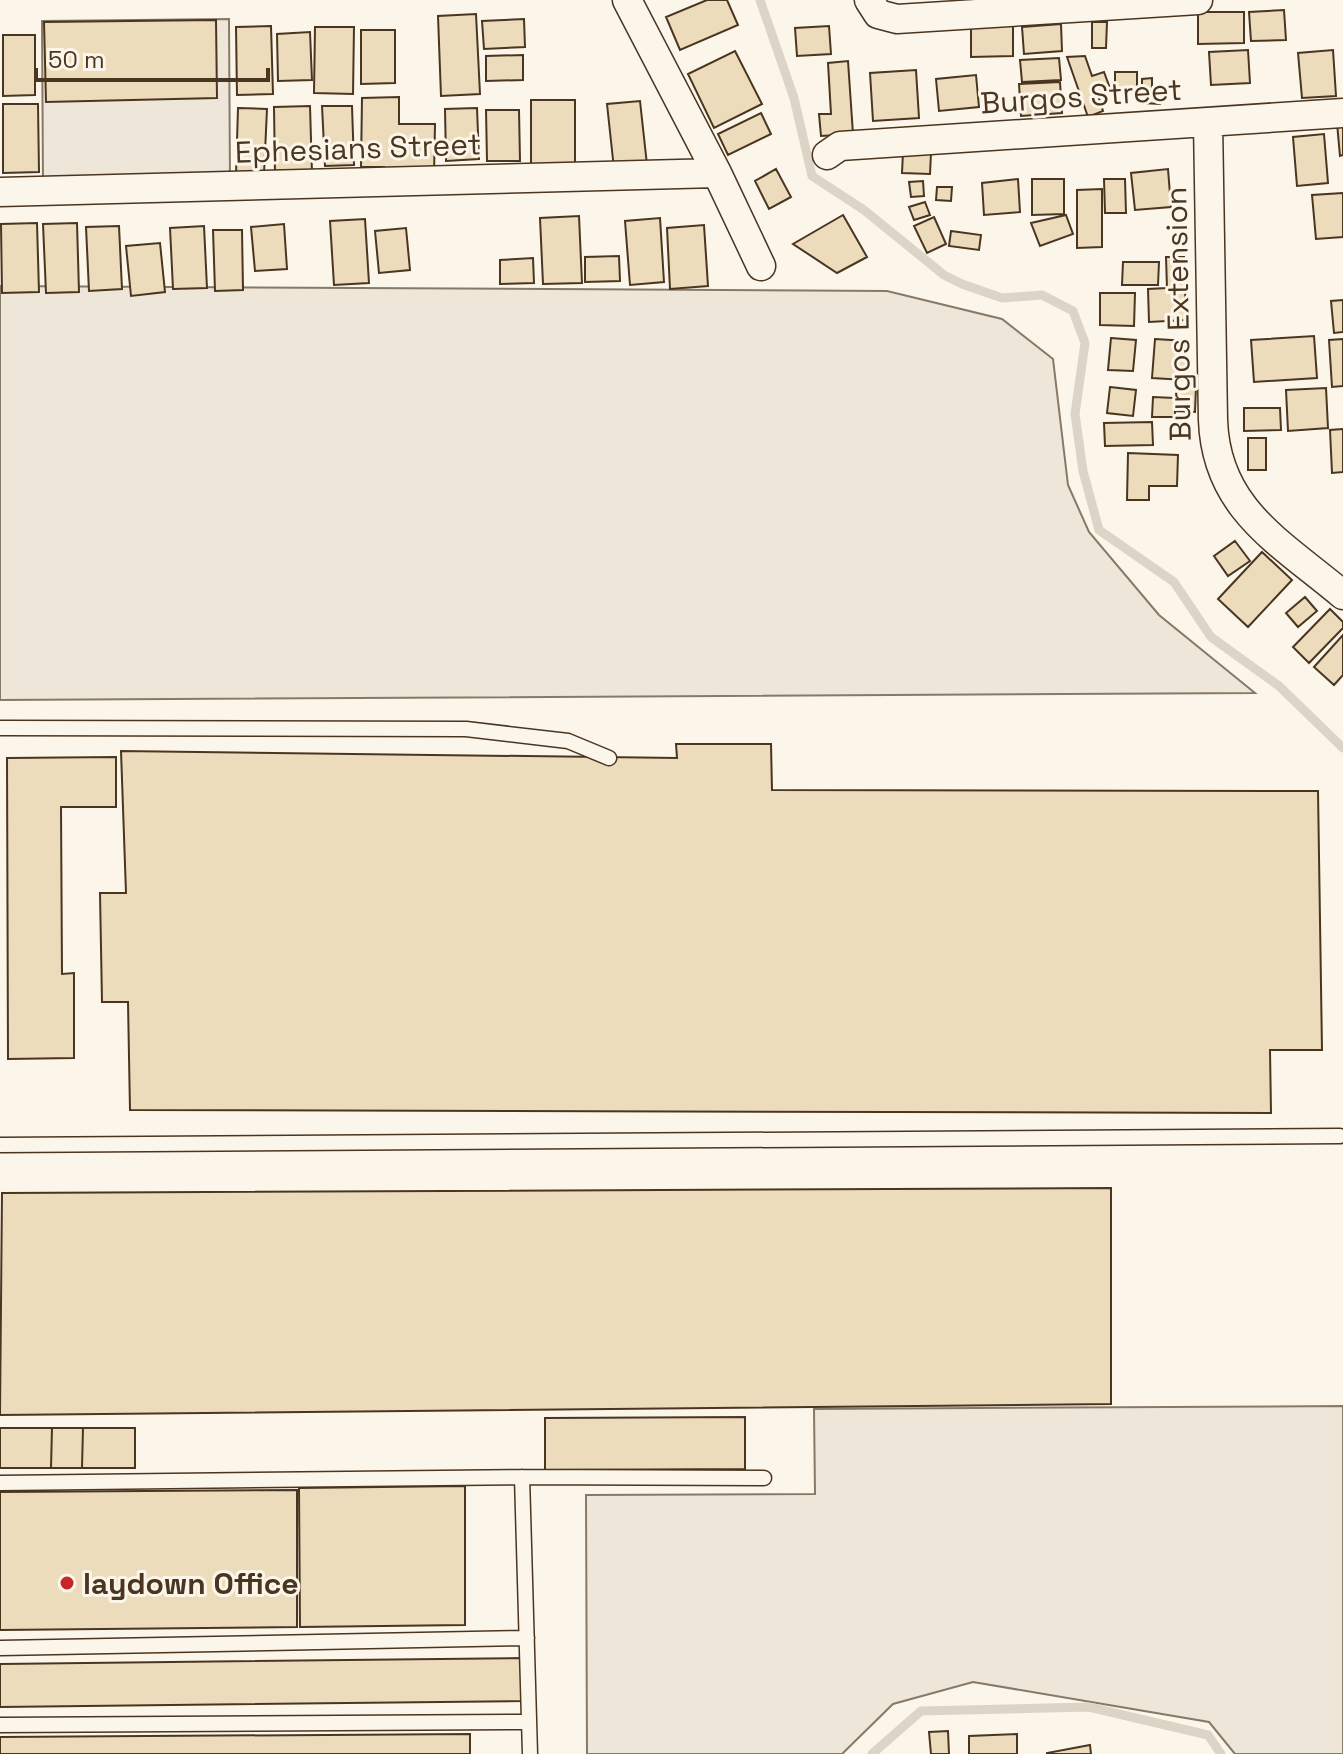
<svg xmlns="http://www.w3.org/2000/svg" width="1343" height="1754" font-family="'Space Grotesk',sans-serif">
<style>
.green{fill:#ede6d9;stroke:#887966;stroke-width:2}
.lines{fill:none;stroke-linecap:round;stroke-linejoin:round}
.stream{stroke:#dcd4c6;stroke-width:9}
.building{fill:#ecdcbc;stroke:#4a3520;stroke-width:2}
.service-casing{stroke:#4a3520;stroke-width:17}
.minor-casing{stroke:#4a3520;stroke-width:31}
.service{stroke:#fbf6e9;stroke-width:14}
.minor{stroke:#fbf6e9;stroke-width:28}
.poi-dot{fill:#c62828;stroke:#fbf6e9;stroke-width:3}
.labels{text-anchor:middle;dominant-baseline:central;stroke-width:6;stroke-linejoin:round;paint-order:stroke}
.street-label{font-size:30px;fill:#4a3520;stroke:#fbf6e9}
.poi-label{font-size:30px;font-weight:bold;fill:#4a3520;stroke:#fbf6e9;text-anchor:start}
</style>
<rect width="100%" height="100%" fill="#fbf6e9"/>
<path class="green" d="M229,19L230,181L43,183L42,21Z
M0,286L887,291L1002,319L1053,359L1068,485L1089,532L1159,615L1255,693L0,700Z
M1343,1406V1754H1235L1209,1722L973,1682L893,1704L842,1754H587L586,1495L815,1494L814,1409Z"/>
<g class="lines">
<path class="stream" d="M760,0L794,98L812,176L864,210L944,275L962,284L1002,298L1042,295L1073,311L1085,343L1075,414L1083,471L1099,530L1174,582L1211,637L1279,686L1343,748
M872,1754L921,1711L1089,1707L1208,1735L1221,1754"/>
</g>
<path class="building" d="M707,0H727L738,25L680,50L666,17Z
M1284,10L1286,40L1251,41L1249,12Z
M1198,12H1244V43L1198,44Z
M476,14L480,94L441,96L438,16Z
M524,19L525,47L484,49L482,21Z
M216,20L217,98L46,102L44,22Z
M1092,22H1107L1106,48H1092Z
M1061,24L1062,51L1024,54L1022,27Z
M1013,25V56L971,57V26Z
M271,26L273,94L237,95L236,27Z
M829,26L831,54L797,56L795,28Z
M315,27H354L353,94L314,93Z
M361,30H395V83L361,84Z
M310,32L312,80L278,81L277,34Z
M3,35H35V95L3,96Z
M1248,50L1250,83L1211,85L1209,52Z
M1333,50L1336,96L1302,98L1298,53Z
M735,51L762,104L714,128L688,74Z
M523,55V80L486,81V56Z
M1085,56L1092,76L1104,72L1111,91L1098,95L1103,111L1088,117L1067,57Z
M1059,58L1061,80L1022,82L1020,60Z
M848,61L853,134L821,136L819,114H831L828,63Z
M916,70L919,118L873,121L870,73Z
M1115,72H1137V92H1115Z
M976,75L979,107L939,111L936,79Z
M1152,78V87H1160V104L1142,103V79Z
M1060,82L1062,113L1021,116L1019,84Z
M399,97V124H435L434,175H385L384,167H361L362,98Z
M531,100H575V173H531Z
M640,101L647,165L614,169L607,104Z
M3,104H38L39,172L3,173Z
M310,106L312,173L275,174L274,107Z
M322,106H352L354,165L325,166Z
M238,108L267,109L264,174H236Z
M477,108L479,159L446,161L445,109Z
M486,110H519L520,161H487Z
M761,113L771,134L728,155L718,134Z
M1337,123H1343V155L1340,156Z
M1324,134L1328,183L1297,186L1293,137Z
M903,152L931,153L930,174L902,173Z
M776,169L791,197L769,209L755,181Z
M1168,169L1171,207L1135,210L1131,173Z
M1018,179L1020,212L984,215L982,183Z
M1032,179H1064V214L1032,215Z
M1104,179H1125L1126,213H1105Z
M923,181L924,196L911,197L909,182Z
M937,187H952L951,201L936,200Z
M1102,189V247L1077,248V190Z
M1343,193V237L1316,239L1312,195Z
M925,202L930,215L914,220L909,207Z
M843,215L867,257L837,273L793,244Z
M1066,215L1073,234L1040,246L1031,223Z
M579,216L582,283L543,284L540,218Z
M934,217L946,244L927,253L914,226Z
M660,218L664,282L630,285L625,221Z
M365,219L369,283L334,285L330,221Z
M37,223L39,292L2,293L1,224Z
M77,223L79,292L46,293L43,224Z
M284,224L287,269L255,271L251,227Z
M704,225L708,286L670,289L667,228Z
M119,226L122,289L89,291L86,227Z
M204,226L207,288L173,289L170,228Z
M406,228L410,270L379,273L375,231Z
M213,230H242L243,290L215,291Z
M951,231L981,235L979,250L949,246Z
M160,243L165,292L131,296L126,246Z
M619,256L620,281L585,282V257Z
M1166,257H1184L1186,320L1149,322L1148,289L1167,288Z
M533,258L534,283L500,284V260Z
M1123,262H1159L1158,285H1122Z
M1100,293H1135L1134,326L1100,325Z
M1343,300V332L1334,333L1331,301Z
M1314,336L1317,378L1254,382L1251,340Z
M1111,338L1136,340L1133,371L1108,370Z
M1155,339L1187,341L1185,380L1152,378Z
M1343,339V386L1332,387L1329,340Z
M1175,386L1196,387L1195,412L1175,411V417H1152L1153,397L1175,398Z
M1110,387L1136,390L1133,416L1107,413Z
M1326,388L1328,428L1288,431L1286,390Z
M1244,408H1280L1281,430L1244,431Z
M1152,422L1153,445L1105,446L1104,423Z
M1343,429V472L1332,473L1330,430Z
M1248,438H1266V470H1248Z
M1128,453L1178,455L1177,486H1149V500H1127Z
M1235,541L1250,561L1228,576L1214,556Z
M1262,552L1292,580L1248,627L1218,599Z
M1305,597L1317,611L1298,627L1286,613Z
M1330,609L1343,622V628L1309,663L1293,647Z
M1343,635V675L1334,685L1314,667Z
M676,744H771L772,790L1318,791L1322,1050H1270L1271,1113L130,1110L128,1002H102L100,893H126L121,751L677,758Z
M116,757V807H61L62,974L74,973V1058L8,1059L7,758Z
M1111,1188V1404L0,1415L2,1193Z
M745,1417V1469L545,1470V1418Z
M0,1428H52L51,1468H0Z
M52,1428H83L82,1468H51Z
M83,1428H135V1468H82Z
M465,1486V1625L300,1627L299,1488Z
M297,1490V1627L0,1630V1492Z
M524,1658V1701L0,1707V1664Z
M948,1731L949,1754H931L929,1732Z
M470,1734V1754H0V1737Z
M1017,1734V1754H969V1736Z
M1090,1745L1091,1754H1047V1753Z"/>
<g class="lines">
<defs>
<path id="service" d="M0,728L466,729L568,741L609,758
M0,1145L1340,1136
M522,1477L530,1754
M0,1483L522,1477L764,1478
M0,1648L527,1638
M0,1725L529,1722"/>
<path id="minor" d="M627,0L717,173L761,266
M869,0L878,14L897,19L1198,0
M1208,122L1213,420C1216,509 1280,542 1343,595
M827,155L840,146L1343,113
M0,192L717,173"/>
</defs>
<use href="#service" class="service-casing"/>
<use href="#minor" class="minor-casing"/>
<use href="#service" class="service"/>
<use href="#minor" class="minor"/>
</g>
<circle class="poi-dot" cx="67" cy="1583" r="8"/>
<g class="labels">
<g class="street-label">
<text transform="translate(1081 96) rotate(-4)">Burgos Street</text>
<text transform="translate(358 148) rotate(-2)">Ephesians Street</text>
<text transform="translate(1178 314) rotate(-91)">Burgos Extension</text>
</g>
<g class="poi-label">
<text x="83" y="1583">laydown Office</text>
</g>
</g>
<path d="M36 68v12h232v-12" fill="none" stroke="#4a3520" stroke-width="4"/>
<text x="48" y="68" font-size="24" fill="#4a3520" stroke="#fbf6e9" stroke-width="6" paint-order="stroke">50 m</text>
</svg>
